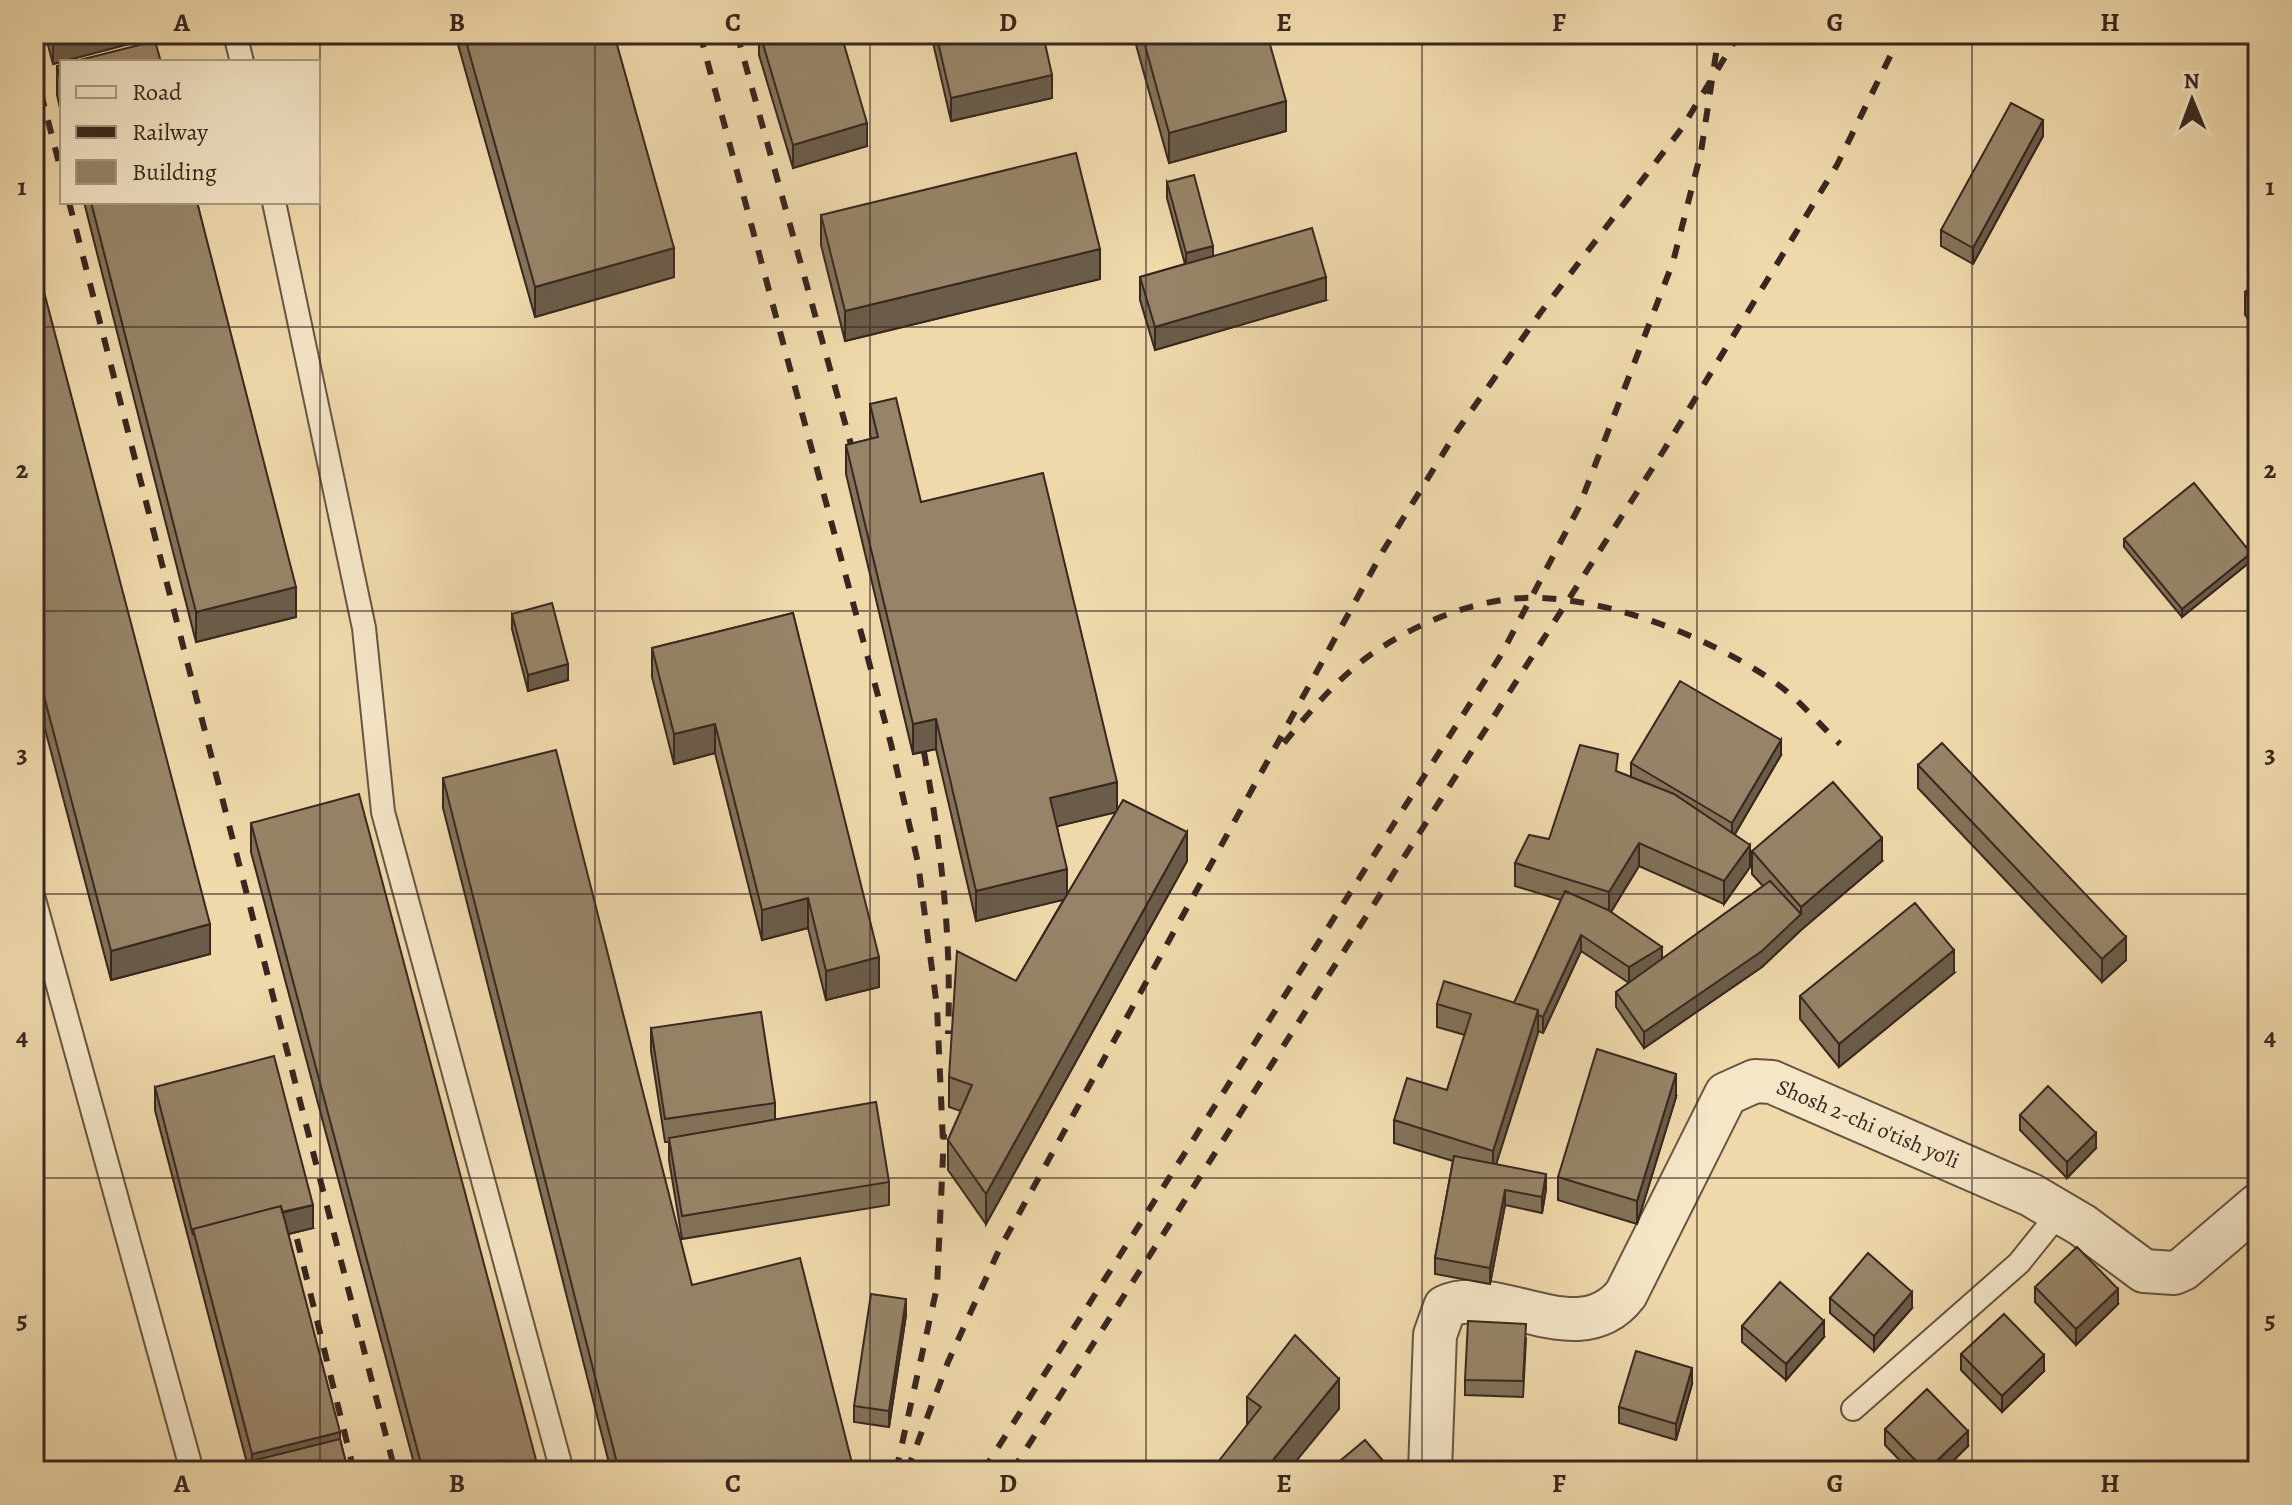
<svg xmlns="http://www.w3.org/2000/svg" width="2292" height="1505" font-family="Alegreya,serif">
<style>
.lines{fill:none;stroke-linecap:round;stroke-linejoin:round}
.lane-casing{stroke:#665443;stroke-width:26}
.street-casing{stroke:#665443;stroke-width:46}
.lane{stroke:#f5e6c8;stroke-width:22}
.street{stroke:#f5e6c8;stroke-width:42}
.rail{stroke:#382720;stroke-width:6;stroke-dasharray:14 14;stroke-linecap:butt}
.wall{fill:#827259;stroke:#382720;stroke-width:2;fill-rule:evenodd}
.shaded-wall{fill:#6a5c49;stroke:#382720;stroke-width:2}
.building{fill:#978468;stroke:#382720;stroke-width:2}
.grid{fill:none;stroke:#382720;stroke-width:2;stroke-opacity:0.55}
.labels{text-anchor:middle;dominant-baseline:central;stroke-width:6;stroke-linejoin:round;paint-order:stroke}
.street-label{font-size:22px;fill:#382720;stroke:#f5e6c8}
.neatline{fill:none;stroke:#382720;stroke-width:3}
.grid-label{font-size:26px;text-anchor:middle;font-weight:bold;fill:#382720}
</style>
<rect width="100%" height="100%" fill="#efd9ab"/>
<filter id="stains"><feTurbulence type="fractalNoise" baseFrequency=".0025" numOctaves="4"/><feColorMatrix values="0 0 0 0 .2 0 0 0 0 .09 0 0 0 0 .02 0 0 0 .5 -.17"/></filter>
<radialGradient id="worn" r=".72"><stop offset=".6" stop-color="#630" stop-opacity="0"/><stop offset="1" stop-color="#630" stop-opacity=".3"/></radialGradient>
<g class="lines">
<defs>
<path id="lane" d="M235,34L242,62
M274,202L364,628L383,812L562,1471
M34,899L192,1471
M1853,1409L2019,1263L2060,1212"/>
<path id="street" d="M1430,1471L1435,1335L1445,1307C1497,1282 1579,1355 1626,1294L1726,1094L1755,1081L1772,1082L2031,1195L2082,1225L2144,1271L2174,1273L2183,1269L2258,1205"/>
</defs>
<use href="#lane" class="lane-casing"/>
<use href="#street" class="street-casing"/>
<use href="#lane" class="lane"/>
<use href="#street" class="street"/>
<path class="rail" d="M700,34L891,744L918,863L937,1007L943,1142
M737,34L857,466
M34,66L62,175
M69,202L395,1471
M1284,743C1312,709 1342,673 1379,649C1417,624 1465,604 1510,599C1591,590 1707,635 1773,681C1798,698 1819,724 1840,744
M924,752C941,846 952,938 948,1034
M297,1239L354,1471
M896,1471L937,1287L944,1134
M907,1471L948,1362L999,1250L1383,551L1457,431L1541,312L1682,128L1739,34
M983,1471L1501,655L1579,507L1673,262L1701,152L1719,34
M1012,1471L1664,450L1837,165L1901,34"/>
</g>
<path class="wall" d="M45,34H163V35L53,64Z
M455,34H614L674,277L535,317Z
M759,34L867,146L793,168L759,55Z
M931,34H1043L1052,98L951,121Z
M1133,34H1267L1286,131L1169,163Z
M62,65V117L57,95V66Z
M2043,136L1973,264L1941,246V230Z
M1167,182L1213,256L1326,300L1155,350L1140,300V277L1185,264L1167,198Z
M84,202H197L296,617L196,642Z
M821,215L1100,279L845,341L821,245Z
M34,254L210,954L111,980L34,687Z
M2258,282V332L2245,315V292Z
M870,404L921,502L1117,811L1187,861L986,1224L948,1170V1140L961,1111L949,1107V1077L1016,981L1064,899L976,921L936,749L913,754L846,474V445L871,439L870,434ZM1116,812L1067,895L1057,826Z
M2258,465V493L2248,481V473Z
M2124,539L2251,561L2182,617L2124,547Z
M793,613L879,987L826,1000L808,928L762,940L715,753L674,764L652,677V648Z
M512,614L568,680L528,691L512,629Z
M1781,755L1735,834L1750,867L1724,904L1639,866L1611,912L1662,959L1763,886L1752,874V851L1882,861L1801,930L1762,967L1644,1048L1616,1007V992L1629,983L1581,951L1543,1033L1538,1031L1496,1164L1546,1189L1542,1213L1505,1205L1490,1284L1435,1274V1258L1453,1161L1394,1143V1120L1447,1090L1465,1035L1437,1027V1004L1514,1003L1561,900L1515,886V863L1549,839L1618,772L1631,777V763Z
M1918,765L2126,960L2102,982L1918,788Z
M443,778L692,1285L854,1471H611L443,808Z
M251,823L539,1471H416L251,852Z
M1954,973L1839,1067L1800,1019V996Z
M651,1028L775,1103V1119L889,1182V1205L682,1239L669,1160V1142H665L651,1051Z
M155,1087L313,1228L288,1234L348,1471H249L155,1110Z
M1676,1097L1637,1224L1558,1200V1177Z
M2020,1115L2096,1148L2067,1178L2020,1130Z
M2258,1199V1230L2254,1225V1202Z
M2258,1259V1279L2256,1277V1261Z
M2035,1287L2118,1304L2076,1345L2035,1302Z
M1830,1298L1912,1308L1874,1351L1830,1313Z
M906,1315L889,1427L854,1422V1406Z
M1742,1326L1824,1337L1786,1380L1742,1342Z
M1526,1339L1523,1397L1465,1395V1380Z
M1961,1354L2044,1371L2002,1412L1961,1370Z
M1692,1384L1676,1440L1619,1423V1407Z
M1247,1397L1339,1409L1247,1425Z
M1885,1429L1968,1446L1943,1471H1910L1885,1445Z"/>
<path class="shaded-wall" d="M56,34H163V35L53,64V35Z
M1052,75V98L951,121V98Z
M1286,101V131L1169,163V133Z
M2043,120V136L1973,264V248Z
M867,123V146L793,168V145Z
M1213,246V262L1186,269V253Z
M674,248V277L535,317V287Z
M1100,249V279L845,341V311Z
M1326,277V300L1155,350V327Z
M2251,553V561L2182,617V609Z
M296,587V617L196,642V612Z
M568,664V680L528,691V675Z
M936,719V749L913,754V724Z
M715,724V753L674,764V734Z
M1781,740V755L1732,839V823Z
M1117,782V812L1050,828V798Z
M1187,832V861L986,1224V1194Z
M1882,838V861L1801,930L1762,967L1644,1048V1032L1801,914V907Z
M1639,843V866L1609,915V892Z
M1750,845V867L1724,904V881Z
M1067,869V899L976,921V891Z
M808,898V928L762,940V910Z
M210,924V954L111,980V951Z
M1581,935V951L1543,1033V1017Z
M2126,937V960L2102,982V959Z
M1662,947V963L1629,983V967Z
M1954,950V973L1839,1067V1044Z
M879,957V987L826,1000V971Z
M1538,1010V1033L1493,1174V1151Z
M1676,1074V1097L1637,1224V1201Z
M2096,1133V1148L2067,1178V1162Z
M1546,1174V1189L1542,1213V1197Z
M1505,1190V1205L1490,1284V1268Z
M313,1205V1228L200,1256L195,1235Z
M2118,1289V1304L2076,1345V1329Z
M1912,1292V1308L1874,1351V1336Z
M906,1299V1315L889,1427V1411Z
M1824,1321V1337L1786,1380V1364Z
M2044,1355V1371L2002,1412V1396Z
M1692,1368V1384L1676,1440V1424Z
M1339,1379V1409L1288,1471H1264Z
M1968,1431V1446L1943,1471H1927Z
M340,1432V1462L252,1461V1454Z"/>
<path class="building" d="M464,34H614L674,248L535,287Z
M760,34H841L867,123L793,145Z
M936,34H1043L1052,75L951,98Z
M1142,34H1267L1286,101L1169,133Z
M155,41L161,62H72Z
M62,65V87L57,66Z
M2011,103L2043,120L1973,248L1941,230Z
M1076,153L1100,249L845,311L821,215Z
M1194,175L1213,246L1186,253L1167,182Z
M91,202H197L296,587L196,612Z
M1312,228L1326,277L1155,327L1140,277Z
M34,254L210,924L111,951L34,658Z
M2258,282V309L2245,292Z
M896,398L921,502L1043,473L1117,782L1050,798L1067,869L976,891L936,719L913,724L846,445L878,437L870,404Z
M2258,465V485L2248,473Z
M2194,483L2251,553L2182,609L2124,539Z
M552,603L568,664L528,675L512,614Z
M793,613L879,957L826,971L808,898L762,910L715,724L674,734L652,648Z
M1680,681L1781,740L1732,823L1631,763Z
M1942,743L2126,937L2102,959L1918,765Z
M1580,745L1618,754L1616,771L1674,794L1750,845L1724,881L1639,843L1609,892L1515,863L1529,835L1549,839Z
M556,750L692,1285L800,1258L854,1471H619L443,778Z
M1833,782L1882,838L1801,907L1752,851Z
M359,794L539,1471H423L251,823Z
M1123,800L1187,832L986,1194L948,1140L972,1085L949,1077L957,951L1016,981Z
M1770,881L1801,914L1762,951L1644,1032L1616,992Z
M1565,891L1608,910L1662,947L1629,967L1581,935L1543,1017L1538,1015V1010L1514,1003Z
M1915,903L1954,950L1839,1044L1800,996Z
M1444,981L1538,1010L1493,1151L1394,1120L1407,1078L1447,1090L1471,1014L1437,1004Z
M761,1012L775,1103L665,1119L651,1028Z
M1597,1049L1676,1074L1637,1201L1558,1177Z
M274,1056L313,1205L282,1212L281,1206L193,1229V1235L155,1087Z
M2048,1086L2096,1133L2067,1162L2020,1115Z
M876,1102L889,1182L682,1216L669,1138Z
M1454,1156L1546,1174L1542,1197L1505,1190L1490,1268L1435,1258Z
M281,1206L340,1432L252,1454L193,1229Z
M2077,1247L2118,1289L2076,1329L2035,1287Z
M1868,1253L1912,1292L1874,1336L1830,1298Z
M1780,1282L1824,1321L1786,1364L1742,1326Z
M871,1294L906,1299L889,1411L854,1406Z
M2004,1314L2044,1355L2002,1396L1961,1354Z
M1468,1321L1526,1324L1523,1381L1465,1380Z
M1295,1335L1339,1379L1264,1471H1211L1261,1407L1247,1397Z
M1636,1351L1692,1368L1676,1424L1619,1407Z
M1927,1389L1968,1431L1926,1471L1885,1429Z
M340,1439L348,1471H255L252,1461Z
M1365,1440L1392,1471H1338L1334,1466Z
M1456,1467L1514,1470V1471H1455Z"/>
<path class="grid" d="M320,34V1471M595,34V1471M870,34V1471M1146,34V1471M1422,34V1471M1697,34V1471M1972,34V1471M34,327H2258M34,611H2258M34,894H2258M34,1178H2258"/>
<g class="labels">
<g class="street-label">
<text transform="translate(1868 1124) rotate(23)">Shosh 2-chi o'tish yo'li</text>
</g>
</g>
<rect width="2292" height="1505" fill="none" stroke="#efd9ab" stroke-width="88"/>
<rect x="60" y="60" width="260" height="144" fill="#f5e6c8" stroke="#a99a85" stroke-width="2"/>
<rect x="76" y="86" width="40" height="12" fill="#f5e6c8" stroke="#a99a85" stroke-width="2"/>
<text x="132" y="100" font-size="24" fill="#382720">Road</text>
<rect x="76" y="126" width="40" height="12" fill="#382720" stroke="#a99a85" stroke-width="2"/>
<text x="132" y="140" font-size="24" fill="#382720">Railway</text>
<rect x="76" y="160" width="40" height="24" fill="#978468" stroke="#a99a85" stroke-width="2"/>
<text x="132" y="180" font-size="24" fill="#382720">Building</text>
<g transform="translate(2192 100) rotate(359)" stroke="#f5e6c8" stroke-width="6" paint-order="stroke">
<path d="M0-6L14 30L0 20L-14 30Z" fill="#382720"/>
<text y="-12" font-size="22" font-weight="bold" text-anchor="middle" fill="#382720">N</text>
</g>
<rect x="44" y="44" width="2204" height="1417" class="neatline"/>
<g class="grid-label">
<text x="182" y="31">A</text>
<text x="457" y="31">B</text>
<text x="733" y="31">C</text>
<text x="1008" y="31">D</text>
<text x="1284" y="31">E</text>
<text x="1559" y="31">F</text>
<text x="1835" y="31">G</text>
<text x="2110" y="31">H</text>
<text x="22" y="195">1</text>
<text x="2270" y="195">1</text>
<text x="22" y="478">2</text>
<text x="2270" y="478">2</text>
<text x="22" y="762">3</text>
<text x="2270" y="762">3</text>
<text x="22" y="1045">4</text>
<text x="2270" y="1045">4</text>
<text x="22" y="1328">5</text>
<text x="2270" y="1328">5</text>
<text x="182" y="1492">A</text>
<text x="457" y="1492">B</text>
<text x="733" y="1492">C</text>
<text x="1008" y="1492">D</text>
<text x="1284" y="1492">E</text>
<text x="1559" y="1492">F</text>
<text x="1835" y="1492">G</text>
<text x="2110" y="1492">H</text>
</g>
<rect width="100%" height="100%" filter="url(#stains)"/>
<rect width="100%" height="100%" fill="url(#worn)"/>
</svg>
